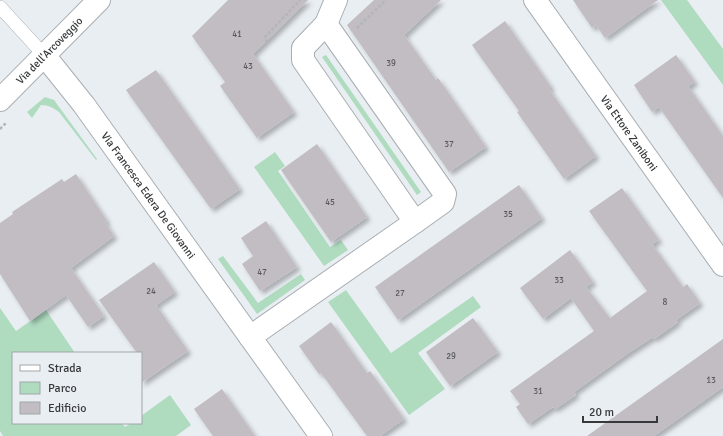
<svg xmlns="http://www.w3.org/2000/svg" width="723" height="436" font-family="Signika,sans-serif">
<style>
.green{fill:#afdbbf}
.building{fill:#c1bdc2;filter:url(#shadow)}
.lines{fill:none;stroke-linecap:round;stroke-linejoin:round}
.lane-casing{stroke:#a9aeb2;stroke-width:14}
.street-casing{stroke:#a9aeb2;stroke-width:24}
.secondary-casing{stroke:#a9aeb2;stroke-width:24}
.path{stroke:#b2b6ba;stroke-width:2.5;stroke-dasharray:3 2;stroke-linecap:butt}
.lane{stroke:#fff;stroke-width:13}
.street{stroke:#fff;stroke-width:22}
.secondary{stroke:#fff;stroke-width:22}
.labels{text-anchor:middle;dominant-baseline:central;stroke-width:3;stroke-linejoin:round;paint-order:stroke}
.number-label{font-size:9px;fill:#5a5a5d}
.street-label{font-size:11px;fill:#37393b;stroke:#e9eef3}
</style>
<defs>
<filter id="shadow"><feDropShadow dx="3.5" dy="3.5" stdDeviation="2" flood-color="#0004"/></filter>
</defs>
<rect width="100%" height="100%" fill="#e9eef3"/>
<path class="green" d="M661,0H687L723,49V85Z
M326,55L421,192L417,195L322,57Z
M45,97L54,100L97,159L96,160L59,112C53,108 49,105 41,105L32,118L27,112Z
M275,152L285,166L278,171L330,247L341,240L348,250L324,266L254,167Z
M223,256L258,303L301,274L305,280L257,314L218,259Z
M346,290L391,353L473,296L481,307L418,353L445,389L409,415L328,302Z
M0,308L16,331L46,310L75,353H13V423H122L125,427L131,423H141V416L170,395L191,425L176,436H3L0,431Z"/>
<path class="building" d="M228,0H308L253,54L294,112L257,138L220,86L225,82L192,36Z
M374,0H441L404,35L436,80L438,78L486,147L449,172L347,25Z
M573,0H658L605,38L596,25L592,28Z
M505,21L551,87L549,89L596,156L564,179L517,112L519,111L472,45Z
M676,55L695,82L688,86L723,136V198L659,107L652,112L634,85Z
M156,70L240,189L211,209L126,90Z
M317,144L367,217L331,242L281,170Z
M76,174L107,221L105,222L114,236L71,268L104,316L88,327L66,295L30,321L0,274V223L13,214L12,212L62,179L64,182Z
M519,185L542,218L398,320L375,287Z
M622,188L659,240L652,244L683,287L687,284L700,303L676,320L678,322L654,339L653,337L627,354L574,392L576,395L555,409L553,407L528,424L516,407L520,404L510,391L594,331L571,298L543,319L520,288L570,250L593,282L586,287L610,318L647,291L589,211Z
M266,221L297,267L260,291L242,264L253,256L241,238Z
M154,262L175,292L156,305L188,351L141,383V353H137L99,300Z
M473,318L498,352L450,386L426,352Z
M331,322L367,373L370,371L404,419L380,436H367L321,373L319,374L299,346Z
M723,339V387L654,436H587Z
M222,389L255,436H213L194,409Z"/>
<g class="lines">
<defs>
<path id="lane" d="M0,7L44,55"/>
<g id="street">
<path id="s1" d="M535,0L723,265"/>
<path d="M326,24L445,194L443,202L415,222"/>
<path id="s2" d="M44,55L84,105L321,436"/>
<path d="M250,337L415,222L303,60V48L326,24L336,0"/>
</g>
<g id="secondary">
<path id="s3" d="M0,100L99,0"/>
</g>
</defs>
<use href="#lane" class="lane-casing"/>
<use href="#street" class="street-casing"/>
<use href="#secondary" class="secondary-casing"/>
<path class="path" d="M357,28L386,0
M267,42L265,37L300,0
M0,129L6,123"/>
<use href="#lane" class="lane"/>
<use href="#street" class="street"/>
<use href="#secondary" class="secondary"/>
</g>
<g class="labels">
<g class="number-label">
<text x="237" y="34">41</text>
<text x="391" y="63">39</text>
<text x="248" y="66">43</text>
<text x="449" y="144">37</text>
<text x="330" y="202">45</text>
<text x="508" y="214">35</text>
<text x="262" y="272">47</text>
<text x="559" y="280">33</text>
<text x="151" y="291">24</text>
<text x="400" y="293">27</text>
<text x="665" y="302">8</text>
<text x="451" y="356">29</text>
<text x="711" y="380">13</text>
<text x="538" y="391">31</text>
</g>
<g class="street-label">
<text stroke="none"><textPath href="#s3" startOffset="70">Via dell'Arcoveggio</textPath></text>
<text stroke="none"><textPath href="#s1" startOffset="163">Via Ettore Zaniboni</textPath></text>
<text stroke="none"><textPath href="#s2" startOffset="175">Via Francesca Edera De Giovanni</textPath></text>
</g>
</g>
<rect x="12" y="352" width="130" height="72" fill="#e9eef3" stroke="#a2a6a9"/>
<rect x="20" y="365" width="20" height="6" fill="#ffffff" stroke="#a2a6a9"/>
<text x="48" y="372" font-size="12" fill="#37393b">Strada</text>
<rect x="20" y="382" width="20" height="12" fill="#afdbbf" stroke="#a2a6a9"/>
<text x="48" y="392" font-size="12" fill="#37393b">Parco</text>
<rect x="20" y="402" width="20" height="12" fill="#c1bdc2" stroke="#a2a6a9"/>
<text x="48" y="412" font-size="12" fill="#37393b">Edificio</text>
<path d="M583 416v6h74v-6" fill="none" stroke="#37393b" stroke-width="2"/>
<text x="589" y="416" font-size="12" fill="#37393b" stroke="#e9eef3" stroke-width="3" paint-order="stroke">20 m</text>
</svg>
